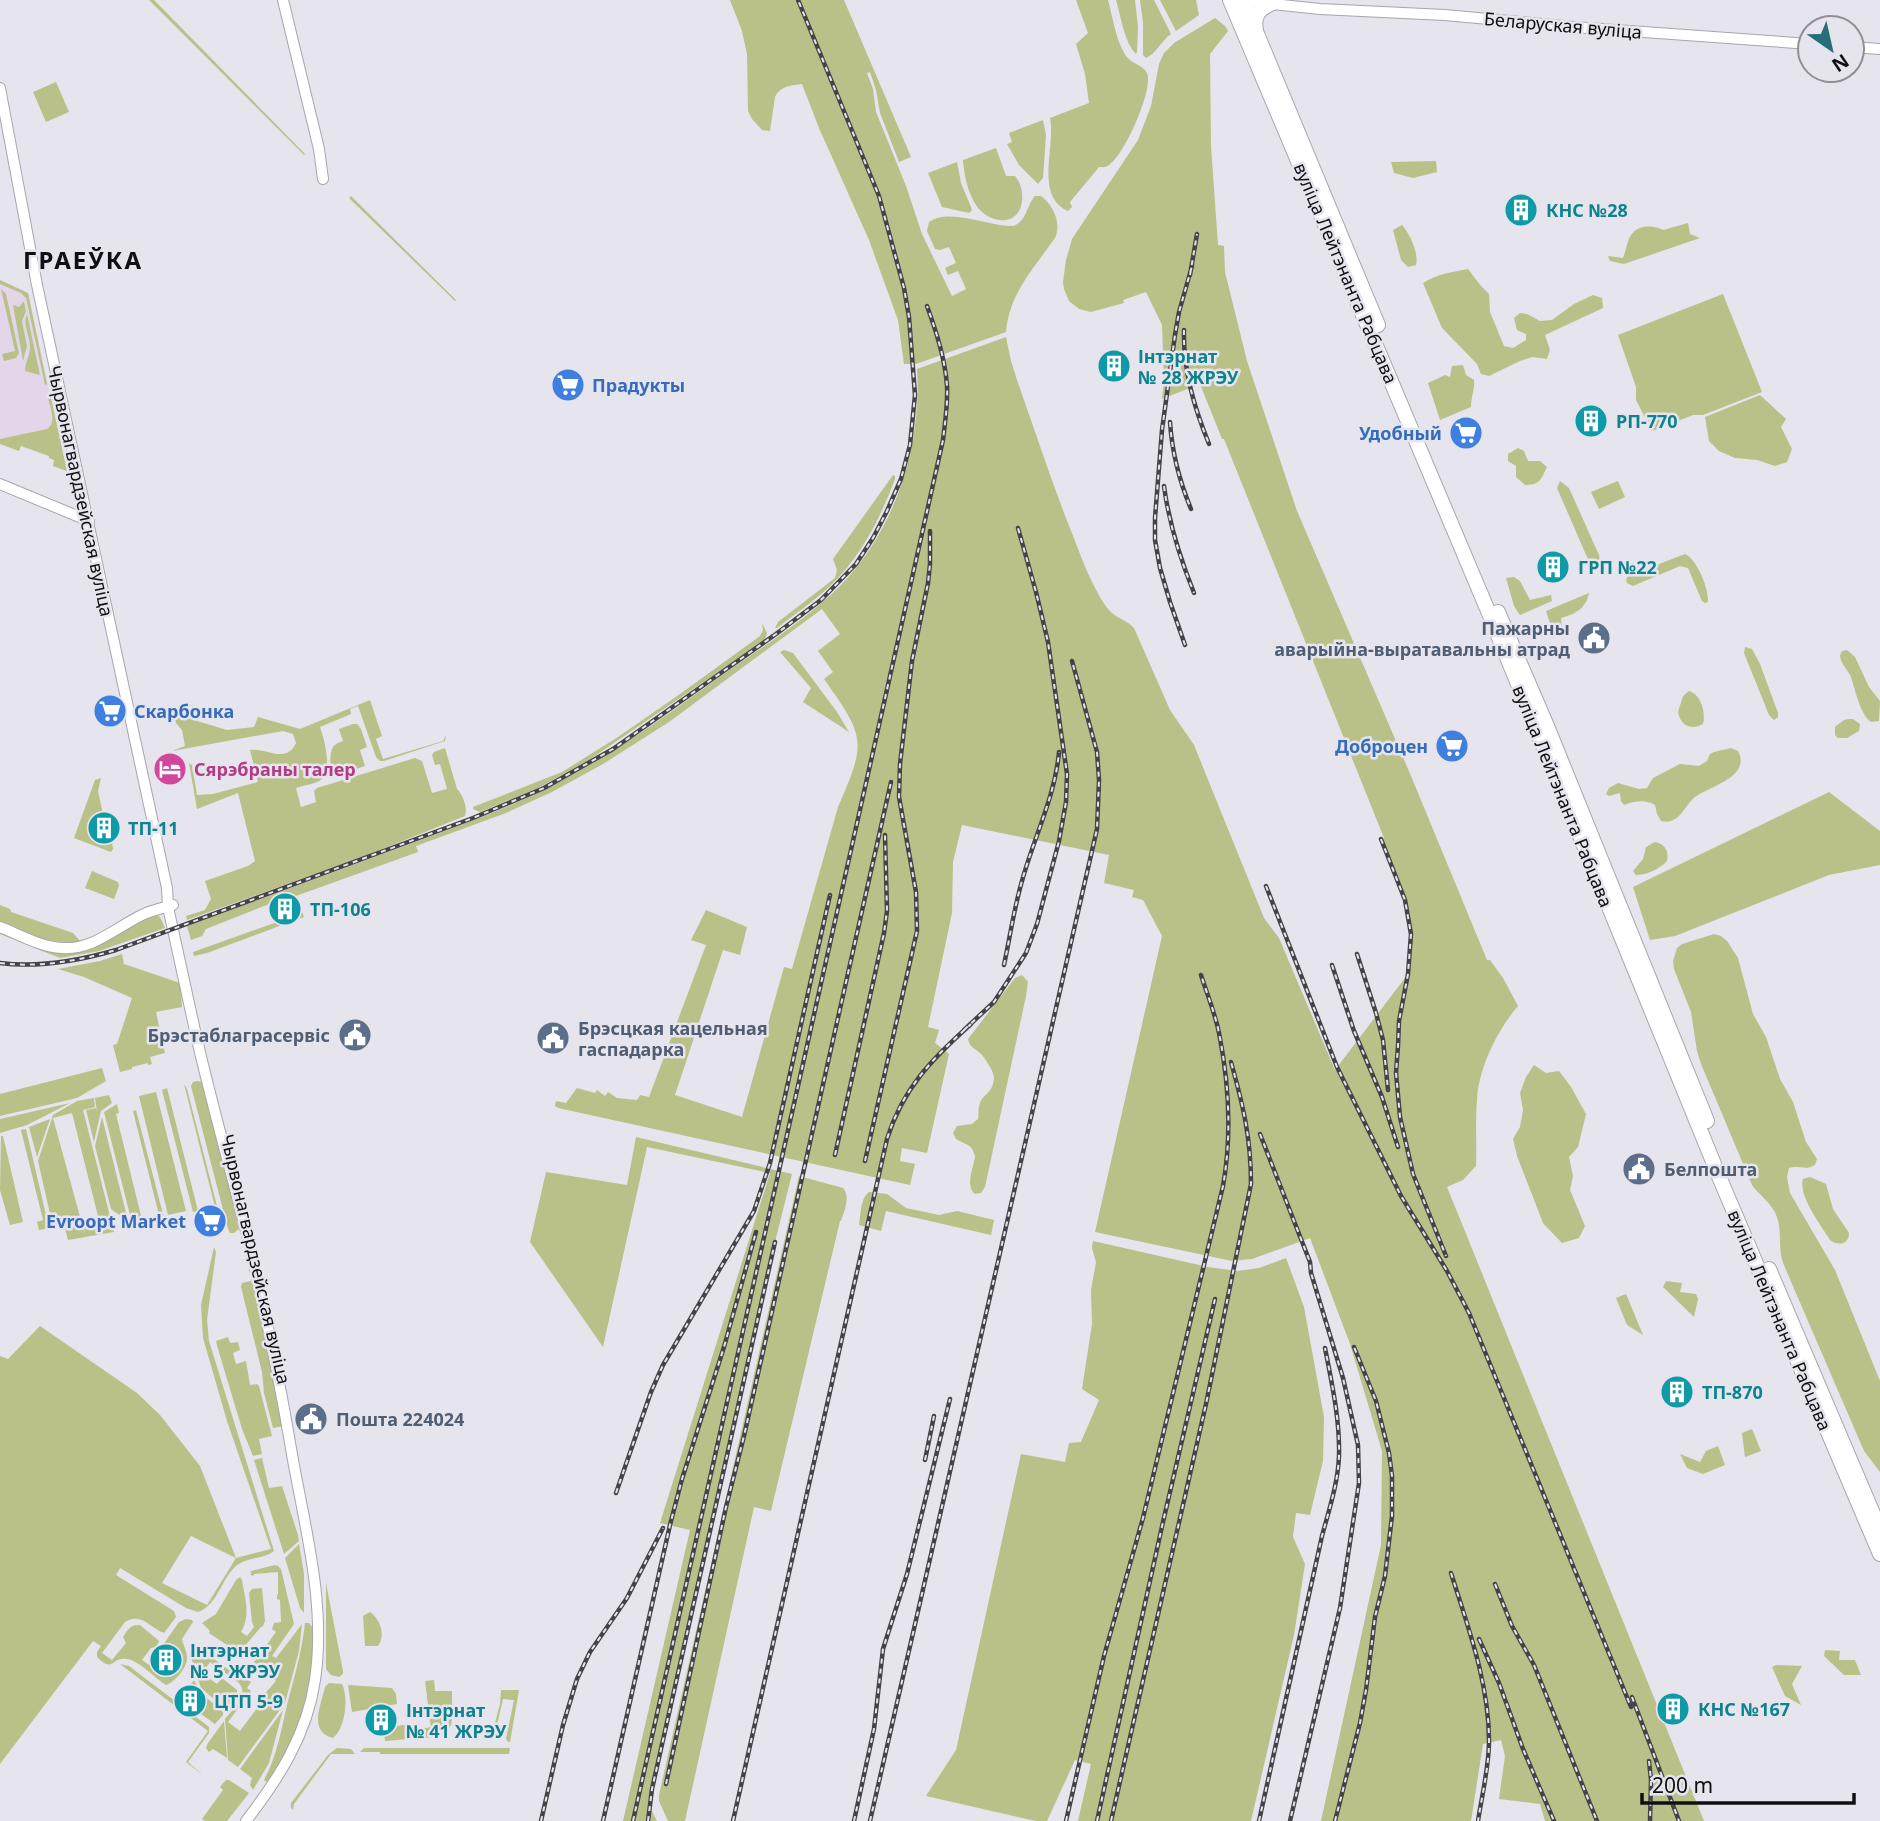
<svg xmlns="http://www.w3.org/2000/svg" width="1880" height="1821" font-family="'Noto Sans',sans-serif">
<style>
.education{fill:#e3d6ea}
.green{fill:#b9c188;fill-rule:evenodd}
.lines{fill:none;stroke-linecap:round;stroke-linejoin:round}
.secondary-casing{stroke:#a7a5ad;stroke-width:12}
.highway-casing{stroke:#a7a5ad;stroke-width:16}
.secondary{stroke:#fff;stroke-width:10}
.highway{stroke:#fff;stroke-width:14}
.rail-casing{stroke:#444347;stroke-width:4.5}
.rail{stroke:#e6e4ec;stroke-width:2;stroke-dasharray:5;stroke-linecap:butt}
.labels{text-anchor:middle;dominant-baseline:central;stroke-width:5;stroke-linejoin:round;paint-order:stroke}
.street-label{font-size:18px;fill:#100f12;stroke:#e6e4ec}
.culture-label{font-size:18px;font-weight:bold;fill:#0d838f;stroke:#e6e4ec;text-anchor:start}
.shop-label{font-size:18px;font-weight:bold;fill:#366cbe;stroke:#e6e4ec;text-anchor:end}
.service-label{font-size:18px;font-weight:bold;fill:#4e5e75;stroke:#e6e4ec;text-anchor:start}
.hotel-label{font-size:18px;font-weight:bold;fill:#b23c85;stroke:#e6e4ec;text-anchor:start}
.district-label{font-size:24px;font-weight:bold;letter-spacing:2px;fill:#100f12;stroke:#e6e4ec}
</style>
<rect width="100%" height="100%" fill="#e6e4ec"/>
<path class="education" d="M0,280L28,293L67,471L53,466L54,460L49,458V456L21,446L19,451L0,444Z"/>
<path class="green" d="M149,0H154L305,154L304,155Z
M730,0H844L911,157L899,162L880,113L876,90L870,72L867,73L873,89L876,112L906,186L922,234L952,296L966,289L958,271L948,275L945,268L956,263L949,247L940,250L935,249L927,231L929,222C949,207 990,227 1014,226C1028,219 1026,206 1035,196H1041C1053,205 1062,223 1055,238C1034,268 1009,294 1006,332L916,364H904L898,320L869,240L819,128L802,84C792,85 780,86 775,97L770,131L762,130L752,119L748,111L747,54L742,31Z
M1076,0H1108C1113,18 1116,41 1126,56C1132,64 1143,65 1147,73C1154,89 1124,156 1109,165C1105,168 1104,167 1099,167L1070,202L1072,207L1068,211C1034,196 1056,147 1050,118L1089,103L1085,74L1076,44L1088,33Z
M1116,0H1135L1138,27L1137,52L1136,54C1124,42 1121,16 1116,0Z
M1140,0H1154L1171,34C1162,40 1156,54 1146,58L1143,55V22Z
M1160,0H1196L1199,15L1176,31Z
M1215,18L1225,26L1228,31L1210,54L1211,146L1218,245L1224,246L1225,272L1247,361L1297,511L1411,776L1487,960H1490L1503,978L1518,1006C1497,1031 1479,1067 1477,1100C1475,1122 1477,1144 1476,1166L1463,1180L1447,1187L1704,1821H1545L1540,1804L1499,1799L1505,1756L1501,1740L1483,1744L1471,1821H1321L1381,1545L1382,1451L1350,1344L1310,1238L1252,1259L1232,1261L1095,1232L1162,936L1143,900L1132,897L1134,890L1104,883L1109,855L962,825L953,862L952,913L928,1027L939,1030L935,1043L949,1054L927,1153L902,1148L900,1161L915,1164L910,1185L558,1108L555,1106L556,1101L566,1103L577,1088L595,1093L597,1090L605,1096L608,1092L617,1098L637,1100L640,1095L649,1097L706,945L691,940L706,910L747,927L740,955L723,950L675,1095L742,1117L784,967L792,969L838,807C867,741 865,737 824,679L833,672L818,651L840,634L822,609L669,722L603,764L552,792L506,813L416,846L418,852L296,896L304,917L207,953L194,956L193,952L280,921L272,903L206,929L202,936L191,940L187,926C257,900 326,875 396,849C450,829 506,810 557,783C615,753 668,714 721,676C761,648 804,621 839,587C895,531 922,446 917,369L1006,337L1011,361L1018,383C1036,434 1053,486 1073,536C1082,559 1091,584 1105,605C1114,619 1125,618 1134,628L1170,710L1194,745L1264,918L1279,938L1335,1070L1408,974L1411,934L1405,900L1381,839L1384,838L1224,439H1222L1200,384L1162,399L1164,381L1162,325L1146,292L1123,300L1124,303L1091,312L1079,309L1069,301L1064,289L1063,282L1066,260L1072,239L1138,140L1151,106L1159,64L1164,53L1174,43Z
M56,82L69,112L46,122L33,92Z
M1043,120L1046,135L1043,178L1038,184L1019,165L1007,144L1012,142L1009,133Z
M996,148L1006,176H1015C1021,183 1023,192 1022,201C1020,224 995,225 981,211C969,199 964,176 963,160Z
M1436,161L1437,172L1413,178L1394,173L1391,162Z
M957,162L961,183L971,207L972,210L969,213L942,207L928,173Z
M351,196L456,300L455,301L349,198Z
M1688,223L1690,234L1700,238L1624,264L1610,261L1608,256L1623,258C1626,251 1627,241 1631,235C1638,224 1654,225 1663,230Z
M1402,225C1410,234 1419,253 1416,265L1408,267L1401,260L1393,230Z
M1468,269L1481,286L1489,294L1490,312L1504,346L1513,348L1526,340V334L1517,330L1514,318L1520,313L1527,314L1540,321L1552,320L1574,304L1593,295L1602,298L1603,308L1545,335L1550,350L1547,359L1532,357L1520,361L1489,376L1481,374L1477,364L1442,328L1423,283C1439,273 1450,273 1468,269Z
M0,280L28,293L47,384L45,385L26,298L21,293L0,284Z
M1,289L6,294L19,353L16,358L4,361L2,354L15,351Z
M1723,294L1762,392L1703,415H1693L1652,431L1636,400V387L1618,335Z
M23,302H24L26,311L22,321L27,346L23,361L13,305L19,307Z
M27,314L40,375L25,371C25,363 29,357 30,349C31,337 22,326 27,314Z
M1463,365L1466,375L1474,380C1475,389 1471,397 1471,407L1440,420L1428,383L1445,375L1450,377L1452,366Z
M50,393L67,471L53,466L54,460L49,458V456L21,446L19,451L0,444V439L47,429C58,422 49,405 47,394Z
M1760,395L1786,419L1781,427L1792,449L1787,462L1775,466L1757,460L1735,458L1719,451L1709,441L1705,417Z
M1518,448L1524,451L1528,461H1540L1547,467C1541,479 1540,485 1525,485L1516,477V466L1508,461V454Z
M893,475L895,476V479C880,519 861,557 829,587C813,602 795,614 777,628H775L778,622L835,578L837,570L833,559Z
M1560,481L1569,488L1599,555L1601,567L1595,570L1587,557L1557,488Z
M1618,481L1625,497L1599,509L1591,492Z
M1685,554C1697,559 1709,589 1708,602L1705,603L1702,601L1688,568L1680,566L1633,586L1627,583L1626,580L1628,576Z
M1514,577L1520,581L1530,600L1551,595L1552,601L1520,615L1514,606L1506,578Z
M1589,593C1586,609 1575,614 1561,618L1562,627L1558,631L1552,630L1546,611Z
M762,623L767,633L765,640L589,760L538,788L480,812L473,809V807L562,772L618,737L680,694L760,636L763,630Z
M1745,647L1752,649L1760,664L1778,713V717L1774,720L1769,715L1744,653Z
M784,650L793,653L837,712L849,732L803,702L811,688L780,652Z
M1847,650L1855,657L1869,687L1880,701L1879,721L1871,722C1860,714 1855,689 1851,677C1848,670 1841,664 1840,656C1840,655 1841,653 1842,651Z
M1689,691C1701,694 1706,713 1703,724C1691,731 1680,725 1678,712L1683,696Z
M370,700L382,736L376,739L383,759L443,741L446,735L445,741L384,761H380L376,757L358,706L350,709L351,714L320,727C324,739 332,766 323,778C318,784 304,785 296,788L301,807L316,802L314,791L317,788L415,758L422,761L432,793L447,789L440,764L435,765L432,755L434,752L445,748L457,789C463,795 468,808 465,816L365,856L187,920L186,916L205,910L211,899L205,881L248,866L255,861L238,793L197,809L189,763L192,765L197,795L213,794L258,782L250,750C267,747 286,765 296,743L293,734L283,731L172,751L185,746L182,730L176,723L174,714L227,730L254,727L258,717L300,729Z
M1849,719H1853L1860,724L1859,731L1847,738H1838L1835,735V727L1844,720Z
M353,724H357L361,729L367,747L360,750L365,766L338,775H333C330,769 329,753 333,747C335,744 340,742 343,741L339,729Z
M1731,748L1738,751C1752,777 1708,787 1695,797C1683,807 1680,825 1661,821L1657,814L1655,805C1646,799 1634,801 1624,805L1621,801L1620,793L1609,796L1606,794L1609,788L1618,783L1639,789L1647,788L1653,778L1680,764L1699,766L1707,761L1710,754L1714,752Z
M101,778L98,791L104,819L101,822L93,825L97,841L108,840L112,842L113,849L111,852L74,838L95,780Z
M1829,792L1880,831V865L1829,875L1675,936L1650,940L1633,887Z
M1655,842C1665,844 1669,851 1667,861C1660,869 1646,875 1636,875L1633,871L1643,859L1646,847Z
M92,871L118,882L119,886L114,899L85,888Z
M0,905L10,909L11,912L73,933L80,941C52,946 26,933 0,924Z
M156,915L160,917L165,928L99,951L60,958L0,934V931L57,952Z
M1714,934L1721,936L1727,941L1738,958L1753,1014L1766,1037L1780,1079L1793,1102L1806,1142L1817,1159L1815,1165C1805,1171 1800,1165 1789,1168L1787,1177L1790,1193L1835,1270L1880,1381V1472L1864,1451L1783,1263C1778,1247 1782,1232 1777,1217C1772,1203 1760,1196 1752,1185L1701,1064L1697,1051L1691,1012L1674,969L1673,961L1677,948L1682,944Z
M122,954L124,964L180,983L182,1007L156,1012L165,1053L150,1057L152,1064L148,1065V1063L132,1067V1069L120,1072L113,1045L117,1044L132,998L84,977L58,969L100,961Z
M1022,975L1028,982L1026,996L985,1187L981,1193L975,1194C965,1186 973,1169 975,1157C973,1144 966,1145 956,1139L953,1133L957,1126L972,1124L978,1119C979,1114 978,1107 980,1103C984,1093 992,1094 994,1079C995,1073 986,1060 982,1055C976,1048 970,1049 968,1039L1015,978Z
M1534,1065L1546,1073L1559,1071L1571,1087L1586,1114L1578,1147L1569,1157L1573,1176L1570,1190L1585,1226L1579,1238L1562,1243L1543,1223L1517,1156L1513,1139L1520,1127L1523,1110L1520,1093L1526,1077Z
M102,1068L106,1081L77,1098L0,1116V1094Z
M197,1081L202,1082L240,1228L234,1233H230L228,1229L191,1086L193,1082Z
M184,1084L187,1089L217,1206L215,1207Z
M167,1088L198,1211L193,1212L162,1090Z
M156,1092L186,1211L168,1215L139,1096Z
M109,1095L112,1103L101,1111L94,1142L86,1110L96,1108L97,1112L95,1098Z
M94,1098L95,1107L83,1110L114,1232L68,1240L64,1225L53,1227L38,1161L53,1115L77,1101ZM72,1113L100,1224L84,1229L85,1235L53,1118Z
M70,1103L27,1125L0,1133V1119Z
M117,1104L119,1113L116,1114L143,1224L136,1226L132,1223L104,1112Z
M136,1110L164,1218L160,1219L133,1111Z
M102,1117L128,1221L111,1209L95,1146Z
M50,1119L37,1157L29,1127Z
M26,1129L49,1228L39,1230L37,1222L43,1220L21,1130Z
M1,1136H3L23,1222L10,1225L0,1190Z
M636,1137L792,1174L775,1242L652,1789L651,1809L657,1821H623L690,1530L660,1523L770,1173L647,1147L603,1347L530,1242L546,1172L627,1185Z
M799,1176L843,1188C851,1197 844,1211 841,1221H840L771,1511L754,1507L685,1821H668L659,1801V1795Z
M1810,1177L1826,1184L1833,1209L1849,1233C1849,1245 1838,1246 1830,1240C1821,1225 1798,1196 1803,1179Z
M869,1192L887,1194L906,1208L939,1215L957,1211L994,1220L991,1235L886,1211L881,1231L859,1225C861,1214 860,1199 869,1192Z
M1093,1241L1208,1267L1237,1271L1259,1268L1286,1258L1304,1307L1324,1417L1323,1461L1310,1515L1296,1513L1293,1537L1305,1564L1294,1635L1251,1821H1078L1091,1764L1075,1760L1047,1821H1036L926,1796L956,1750L1021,1454L1065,1462L1069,1443L1081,1442L1099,1400L1082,1389L1092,1324L1091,1290L1096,1262L1092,1248Z
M214,1247L216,1252L207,1320L209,1341L274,1551C263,1560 244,1556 233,1569C221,1582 216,1606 198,1612L186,1608L120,1568L116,1575L174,1611L176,1617L164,1633C149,1627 141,1612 125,1622L102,1653L112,1660L126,1643L123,1637C127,1630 131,1624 140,1625L159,1641L156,1647L151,1648L142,1660L149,1665L179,1622L186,1619L192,1620L193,1622L182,1639C183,1645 187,1651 187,1657C188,1667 174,1683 166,1685C155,1678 138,1660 127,1659C111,1656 114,1674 97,1657V1652L101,1646L93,1641L0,1764V1356L8,1359L40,1326L137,1393L160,1415L200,1466L236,1558L271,1549L227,1421L203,1338L201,1305ZM191,1536L236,1558L207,1605L162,1583Z
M251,1281L254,1282L284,1426L273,1428L264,1393L262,1372L241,1287L242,1283Z
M1666,1281L1682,1283L1680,1292L1696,1294L1698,1299L1694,1317L1663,1287Z
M1626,1294L1643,1335L1627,1325L1616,1298Z
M228,1337L230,1343L238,1342L240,1350L233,1353L236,1364L246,1361L250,1385L257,1384L259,1386L272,1436L259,1439L262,1454L253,1456L242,1429L218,1349L216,1341Z
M1752,1429L1761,1451L1745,1457L1742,1433Z
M1718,1446L1725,1465L1703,1474L1687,1468L1680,1454L1700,1462L1706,1451Z
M262,1458L269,1488L282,1486L298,1535L299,1541L284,1554L254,1460Z
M299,1544L304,1574V1613L300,1608L285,1558Z
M275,1565L278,1566L281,1569L294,1624L272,1656L276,1658L302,1624L299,1651L285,1703L238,1767L228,1760L225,1719C234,1708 249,1696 239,1683L210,1662L202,1673L217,1684L222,1678L237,1690V1696L227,1710L201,1688L189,1651L191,1649L197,1653L200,1649L229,1670L231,1668L251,1682L247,1688L251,1691L228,1722L240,1731L263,1700L261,1698L276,1681L257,1667L258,1665L254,1662L276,1632L272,1629L274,1623L281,1622L280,1600L277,1599V1595L278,1594V1572L254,1574L253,1576L251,1575V1571Z
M240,1577L242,1580C245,1599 251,1615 241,1632L247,1636L254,1627L252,1622L249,1593L252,1589L262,1588L265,1621L263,1626L260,1628L239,1653L209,1633L210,1631L202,1623L216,1614L236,1580Z
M326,1583L343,1671V1674L339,1677L331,1675L326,1669Z
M370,1612C380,1619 386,1635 378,1646H365L363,1616Z
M305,1623H309L314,1629C314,1663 310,1698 298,1731C290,1749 279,1766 269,1784L264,1780C277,1756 281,1731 287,1705C294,1678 302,1652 305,1623Z
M1825,1650L1840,1651L1839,1660H1855L1861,1675H1844L1824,1656Z
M120,1664L129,1666L209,1727V1733L188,1762L203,1775L186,1762L208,1731Z
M1776,1665L1802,1666L1792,1684L1801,1705L1785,1696L1772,1667Z
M194,1680L201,1693L223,1712V1715L215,1724L180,1699Z
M434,1680L435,1691H452V1712L429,1713L425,1681Z
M329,1683L342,1684C349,1698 345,1729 333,1738C308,1732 321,1705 325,1687Z
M348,1685L392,1688L396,1694L397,1704L352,1712Z
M501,1690H519L510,1742H508L506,1739L514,1700L503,1699L494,1738L492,1739L491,1738L500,1704Z
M283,1710L269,1763L253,1790L250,1785L252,1778L240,1769Z
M452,1716C452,1737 438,1737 420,1738L417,1736L416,1730L431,1727L429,1717Z
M224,1721L227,1758L213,1749L209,1752L206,1748L208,1743Z
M410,1724L412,1736L410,1739L385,1741L384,1728Z
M337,1748L351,1749L355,1754H331L294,1804L293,1810L291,1808V1803L328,1755Z
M364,1748H510L509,1754H380V1752H360Z
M226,1780H229L249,1793L227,1821H205L202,1819L223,1790L220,1787Z"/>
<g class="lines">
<defs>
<path id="secondary" d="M283,0L319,149L323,179
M1238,3L1244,1L1320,9L1445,15L1574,27L1810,44
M1852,47L1880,49
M0,88L37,285L167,888L168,907C177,947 185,986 194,1026C209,1095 229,1163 246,1231C265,1307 280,1383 293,1460C306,1532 326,1606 315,1680C307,1735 279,1778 246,1821
M0,484L89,521
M0,927C20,935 41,947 62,948C93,950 115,928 142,915C152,910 163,908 173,905"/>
<path id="highway" d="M1230,0L1491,618L1723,1186L1880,1554
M1243,0L1378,325
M1256,30C1253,15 1260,8 1273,3
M1498,612L1547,726L1707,1121
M1769,1269L1880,1530"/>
</defs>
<use href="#secondary" class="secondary-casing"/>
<use href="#highway" class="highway-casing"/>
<use href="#secondary" class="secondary"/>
<use href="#highway" class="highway"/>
<defs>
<path id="rail" d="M1190,275L1197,234
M1184,330C1183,370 1194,407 1209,444
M1170,422C1172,453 1179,480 1191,509
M1164,486C1169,524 1180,558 1194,593
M1185,645L1170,602L1160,568L1155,540V518L1162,430L1175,335L1179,312L1192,266
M1381,839L1405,900L1411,934L1408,974L1399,1021L1398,1046L1396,1073L1400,1117L1413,1174L1446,1256
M1266,886L1337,1067L1401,1196L1447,1271L1469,1313L1631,1707
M1357,954L1376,1013L1383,1040L1388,1090
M0,963C39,968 78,961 116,950L473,818L544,788L613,749L776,634L821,600L856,564L873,538L887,511L901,479L910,445L915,395L909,317L904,288L879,196L798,0
M1004,965C1010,937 1014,908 1022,881C1034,837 1055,797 1059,752
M1332,965L1354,1031L1382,1097L1398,1147
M964,1030L994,1002L1026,953L1037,924L1059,841L1066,802L1067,774L1048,642L1036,592L1018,528
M1260,1134L1310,1262L1311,1273L1343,1378L1358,1445L1359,1483L1340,1608L1290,1821
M835,1155L884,933L887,911L885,835
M865,1161L917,931L916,892L899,797L900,764L912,661L928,583L930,564V531
M925,1460L934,1416
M616,1493L651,1392L663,1365L754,1211L770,1163L830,895
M1451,1573C1468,1627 1489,1683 1489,1741C1489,1767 1482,1795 1478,1821
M1495,1584L1512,1626L1534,1665L1597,1821
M1479,1639L1499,1683L1523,1749L1554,1821
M1632,1697L1679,1821
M1649,1761L1651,1780L1650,1821
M666,1784L726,1507L744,1436L891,782
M541,1821L563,1725L577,1679L590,1652L627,1598L663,1528
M603,1821L670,1525L682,1479L724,1347L756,1232
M633,1821L943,440C945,422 948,404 947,386C945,358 936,331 927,306
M648,1821L652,1789L775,1242
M733,1821L887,1139C903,1088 932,1059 971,1024
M854,1821L874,1729L883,1649L907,1574L950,1399
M870,1821L1097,829L1099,780L1097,752L1072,661
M1066,1821L1104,1656L1143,1518L1223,1186C1232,1135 1229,1083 1219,1033C1215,1013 1207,994 1201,975
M1097,1821L1163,1522L1215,1299
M1111,1821L1206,1404L1251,1184C1251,1138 1243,1105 1231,1062
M1259,1821L1322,1536C1329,1510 1338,1483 1339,1456C1340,1420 1332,1384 1325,1348
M1335,1821L1360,1723L1366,1690L1375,1617L1385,1576L1392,1516V1476L1389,1453L1376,1401L1354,1347"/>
</defs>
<use href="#rail" class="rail-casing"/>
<use href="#rail" class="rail"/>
</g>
<defs>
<symbol id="building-disc" viewBox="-11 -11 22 22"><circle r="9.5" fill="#0f9aa8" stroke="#e6e4ec"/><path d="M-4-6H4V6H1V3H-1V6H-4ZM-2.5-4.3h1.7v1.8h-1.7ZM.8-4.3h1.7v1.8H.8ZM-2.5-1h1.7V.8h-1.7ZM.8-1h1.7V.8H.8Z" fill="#fff"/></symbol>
<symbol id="supermarket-disc" viewBox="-11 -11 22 22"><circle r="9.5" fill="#3f7fe0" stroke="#e6e4ec"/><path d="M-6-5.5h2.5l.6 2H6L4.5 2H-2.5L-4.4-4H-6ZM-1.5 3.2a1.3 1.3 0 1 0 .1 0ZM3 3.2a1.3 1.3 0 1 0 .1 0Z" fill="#fff"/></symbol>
<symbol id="civic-disc" viewBox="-11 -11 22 22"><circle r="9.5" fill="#5c6f8a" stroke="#e6e4ec"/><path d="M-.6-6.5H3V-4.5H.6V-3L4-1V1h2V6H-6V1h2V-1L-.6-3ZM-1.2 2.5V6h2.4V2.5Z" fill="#fff"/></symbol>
<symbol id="hotel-disc" viewBox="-11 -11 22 22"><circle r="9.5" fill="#d1479c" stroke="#e6e4ec"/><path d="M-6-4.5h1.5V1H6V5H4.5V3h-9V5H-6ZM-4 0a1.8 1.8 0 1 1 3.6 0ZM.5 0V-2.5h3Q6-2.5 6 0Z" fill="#fff"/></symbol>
</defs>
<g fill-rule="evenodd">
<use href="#building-disc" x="1502" y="191" width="38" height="38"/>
<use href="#building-disc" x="1095" y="347" width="38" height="38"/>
<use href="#supermarket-disc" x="549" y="366" width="38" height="38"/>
<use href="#building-disc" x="1572" y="402" width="38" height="38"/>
<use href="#supermarket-disc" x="1447" y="414" width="38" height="38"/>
<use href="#building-disc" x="1534" y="548" width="38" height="38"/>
<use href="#civic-disc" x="1575" y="619" width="38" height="38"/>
<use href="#supermarket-disc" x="91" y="692" width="38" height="38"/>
<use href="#supermarket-disc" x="1433" y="727" width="38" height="38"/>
<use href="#hotel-disc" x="151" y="750" width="38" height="38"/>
<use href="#building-disc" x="85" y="809" width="38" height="38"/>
<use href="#building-disc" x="266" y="890" width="38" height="38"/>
<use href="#civic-disc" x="336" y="1016" width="38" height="38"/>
<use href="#civic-disc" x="534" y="1019" width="38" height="38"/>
<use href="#civic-disc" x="1620" y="1150" width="38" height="38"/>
<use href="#supermarket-disc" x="191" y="1202" width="38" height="38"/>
<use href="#building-disc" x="1658" y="1373" width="38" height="38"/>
<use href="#civic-disc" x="292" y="1400" width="38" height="38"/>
<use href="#building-disc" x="147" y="1641" width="38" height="38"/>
<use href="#building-disc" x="171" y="1682" width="38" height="38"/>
<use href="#building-disc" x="1654" y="1690" width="38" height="38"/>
<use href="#building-disc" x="362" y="1701" width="38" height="38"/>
</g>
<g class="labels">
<g class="street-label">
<text transform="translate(1563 25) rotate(5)">Беларуская вуліца</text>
<text transform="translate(1346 273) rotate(67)">вуліца Лейтэнанта Рабцава</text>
<text transform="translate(81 491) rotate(78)">Чырвонагвардзейская вуліца</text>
<text transform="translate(1563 796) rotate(68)">вуліца Лейтэнанта Рабцава</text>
<text transform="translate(256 1259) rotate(77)">Чырвонагвардзейская вуліца</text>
<text transform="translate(1780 1320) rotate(67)">вуліца Лейтэнанта Рабцава</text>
</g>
<g class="culture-label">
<text x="1546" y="210">КНС №28</text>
<text x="1138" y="356">Інтэрнат<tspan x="1138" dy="21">№ 28 ЖРЭУ</tspan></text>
<text x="1616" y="421">РП-770</text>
<text x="1578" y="567">ГРП №22</text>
<text x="128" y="828">ТП-11</text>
<text x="310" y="909">ТП-106</text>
<text x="1702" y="1392">ТП-870</text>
<text x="190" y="1650">Інтэрнат<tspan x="190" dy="21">№ 5 ЖРЭУ</tspan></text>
<text x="214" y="1701">ЦТП 5-9</text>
<text x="1698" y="1709">КНС №167</text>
<text x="406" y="1710">Інтэрнат<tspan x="406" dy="21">№ 41 ЖРЭУ</tspan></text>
</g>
<g class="shop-label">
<text x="592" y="385" text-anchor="start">Прадукты</text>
<text x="1442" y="433">Удобный</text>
<text x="134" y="711" text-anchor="start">Скарбонка</text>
<text x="1428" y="746">Доброцен</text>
<text x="186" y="1221">Evroopt Market</text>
</g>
<g class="service-label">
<text x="1570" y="628" text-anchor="end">Пажарны<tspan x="1570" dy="21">аварыйна-выратавальны атрад</tspan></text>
<text x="578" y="1028">Брэсцкая кацельная<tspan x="578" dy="21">гаспадарка</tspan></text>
<text x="330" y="1035" text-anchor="end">Брэстаблаграсервіс</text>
<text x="1664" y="1169">Белпошта</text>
<text x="336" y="1419">Пошта 224024</text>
</g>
<g class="hotel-label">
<text x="194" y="769">Сярэбраны талер</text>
</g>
<g class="district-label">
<text x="83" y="259">ГРАЕЎКА</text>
</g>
</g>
<g transform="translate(1831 49) rotate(146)"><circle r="33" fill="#e6e4ec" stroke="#908f95" stroke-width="2"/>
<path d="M0-5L12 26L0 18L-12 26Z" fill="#266f78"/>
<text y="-10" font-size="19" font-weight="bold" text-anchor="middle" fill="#100f12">N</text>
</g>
<path d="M1642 1793v10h212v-10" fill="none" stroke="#100f12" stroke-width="3.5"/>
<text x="1652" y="1793" font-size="21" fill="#100f12" stroke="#e6e4ec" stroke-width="5" paint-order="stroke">200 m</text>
</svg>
